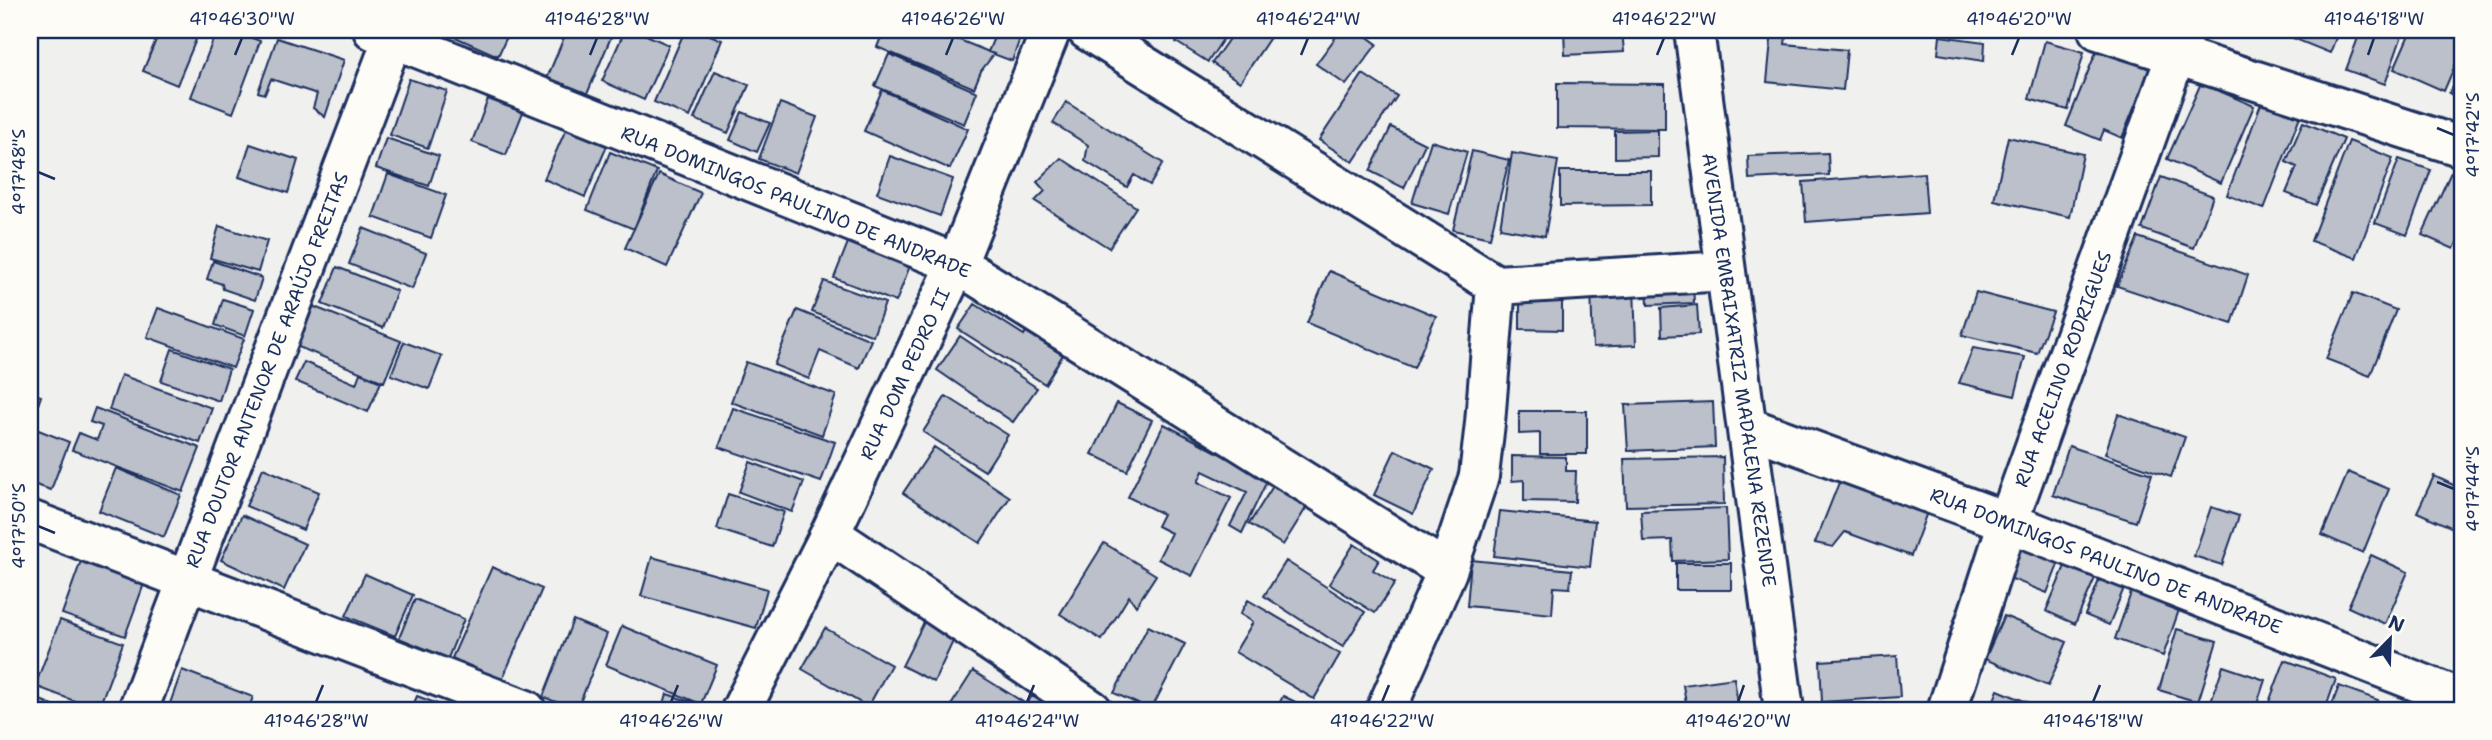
<svg xmlns="http://www.w3.org/2000/svg" width="2492" height="740" font-family="'Shantell Sans',sans-serif">
<style>
.building{fill:#bbc0ca;stroke:#1b2f5e;stroke-width:2}
.lines{fill:none;stroke-linecap:round;stroke-linejoin:round}
.minor-casing{stroke:#1b2f5e;stroke-width:44}
.minor{stroke:#fdfcf7;stroke-width:38}
.ticks{fill:none;stroke:#1b2f5e;stroke-width:2.5}
.labels{text-anchor:middle;dominant-baseline:central;stroke-width:5;stroke-linejoin:round;paint-order:stroke}
.street-label{font-size:19px;fill:#1b2f5e;stroke:#fdfcf7}
.neatline{fill:none;stroke:#1b2f5e;stroke-width:2.5}
.ticks-label{font-size:18px;text-anchor:middle;fill:#1b2f5e}
</style>
<rect width="100%" height="100%" fill="#f0f0ee"/>
<filter id="ink" filterUnits="userSpaceOnUse"><feTurbulence type="fractalNoise" baseFrequency=".0143" numOctaves="2"/><feDisplacementMap in="SourceGraphic" scale="14" xChannelSelector="R" yChannelSelector="G"/><feConvolveMatrix kernelMatrix="1 2 1 2 8 2 1 2 1" color-interpolation-filters="sRGB"/></filter>
<g filter="url(#ink)">
<path class="building" d="M160,30H200L177,85L143,71Z
M217,30H231L260,41L233,113L191,97Z
M448,30H510L498,56L446,33Z
M567,30H614L585,99L545,83Z
M625,30H635L669,45L644,100L602,81Z
M685,30H698L722,40L690,117L654,102Z
M884,30H935L994,54L981,71L974,88L877,47Z
M997,30H1023L1012,61L988,52Z
M1183,30H1229L1208,62L1176,42Z
M1235,30H1275L1240,82L1212,63Z
M1341,30H1358L1377,44L1346,85L1316,64Z
M1564,30H1622L1624,52L1565,55Z
M1772,30H1787L1785,44L1847,50L1843,90L1767,82Z
M2273,30H2339L2330,53Z
M2361,30H2404L2385,84L2346,70Z
M2411,30H2462V49L2444,91L2394,69Z
M1940,36L1985,42L1984,61L1938,54Z
M277,38L344,60L325,117L313,108L317,94L271,79L265,94L258,92Z
M2045,41L2084,52L2068,110L2029,99Z
M2098,47L2150,69L2122,138L2104,130L2100,140L2066,126Z
M889,54L977,92L964,124L875,86Z
M2462,65V100L2449,93Z
M715,71L749,85L728,133L694,119Z
M1363,74L1397,96L1353,162L1319,140Z
M409,79L447,91L428,148L390,135Z
M1557,83L1665,84V129L1557,128Z
M2201,83L2254,106L2221,183L2167,159Z
M882,90L968,129L950,169L864,131Z
M488,99L523,112L506,155L472,142Z
M2262,101L2300,116L2264,209L2227,195Z
M1066,102L1163,163L1150,185L1134,175L1127,187L1085,161L1088,145L1053,123Z
M780,103L817,117L796,173L759,159Z
M742,112L770,123L757,152L730,140Z
M2303,122L2344,139L2316,205L2286,193L2297,167L2286,162Z
M1391,127L1425,144L1404,188L1370,171Z
M566,129L607,146L585,197L544,179Z
M1658,130V157L1615,158V131Z
M2008,137L2083,154L2070,217L1994,200Z
M386,138L439,156L429,186L376,168Z
M1431,141L1467,152L1449,214L1412,203Z
M2349,141L2393,158L2356,258L2311,241Z
M250,144L298,160L288,193L239,177Z
M1472,151L1509,160L1490,238L1453,230Z
M610,152L657,171L634,229L587,210Z
M1512,153L1558,161L1545,236L1500,228Z
M1828,153L1829,175L1749,179L1748,156Z
M890,156L953,179L940,216L877,193Z
M1061,158L1136,207L1109,248L1035,201L1045,191L1037,182Z
M2399,159L2431,170L2407,235L2375,223Z
M1560,171H1651V205L1560,206Z
M2451,172L2462,177V232L2454,249L2422,235Z
M1924,173L1927,213L1806,222L1803,182Z
M388,174L446,195L431,238L373,217Z
M659,174L701,193L667,267L625,248Z
M2161,177L2213,196L2194,248L2142,229Z
M219,226L267,241L258,272L210,258Z
M363,228L426,253L412,289L349,264Z
M2138,237L2248,275L2232,324L2117,286Z
M849,240L911,263L896,302L834,278Z
M213,261L262,278L255,300L223,289L222,284L207,279Z
M337,267L397,291L383,328L322,304Z
M1329,271L1436,316L1414,368L1307,323Z
M824,281L885,303L873,336L812,312Z
M1693,284L1694,303L1648,305L1647,286Z
M1634,286L1636,345L1593,347L1591,288Z
M1520,291H1562V330L1520,329Z
M1976,292L2053,312L2037,353L1962,335Z
M2353,293L2396,310L2370,376L2326,359Z
M223,299L254,309L245,336L215,325Z
M975,304L1024,335L1030,325L1067,348L1045,384L958,329Z
M1697,305L1699,334L1662,336L1661,308Z
M312,306L401,341L384,382L296,346Z
M158,308L244,339L233,368L147,337Z
M797,310L871,340L859,368L820,351L809,379L774,365Z
M960,336L1037,388L1013,422L937,370Z
M404,342L442,356L429,389L391,375Z
M1973,348L2025,357L2015,396L1959,383Z
M172,349L229,369L219,401L161,381Z
M304,362L356,384L360,373L381,382L368,412L295,381Z
M746,362L836,395L822,435L731,402Z
M121,375L212,408L200,443L109,410Z
M30,392L41,396L30,428Z
M946,396L1008,435L985,471L923,432Z
M1713,402L1715,447L1628,451L1625,405Z
M1117,403L1152,420L1127,471L1092,454Z
M95,408L200,448L183,492L72,450L79,433L97,440L102,426L90,422Z
M733,408L835,442L821,482L719,447Z
M1519,411H1587V454H1540V433L1519,434Z
M2118,414L2185,437L2171,477L2105,454Z
M1164,424L1268,479L1242,533L1230,526L1247,492L1203,471L1198,482L1231,498L1192,576L1158,559L1171,533L1157,526L1163,514L1128,497Z
M36,429L69,442L51,490L30,483V447Z
M2069,446L2152,474L2136,522L2053,495Z
M934,447L1010,497L980,543L903,493Z
M1395,450L1434,469L1413,514L1374,495Z
M1512,456L1566,457V471H1576L1575,502L1524,501V480L1512,481Z
M1723,457L1724,504L1626,506L1624,459Z
M750,462L804,482L792,512L739,492Z
M116,468L181,495L164,537L99,511Z
M263,468L319,492L303,530L246,506Z
M2348,472L2389,489L2363,553L2322,535Z
M2434,476L2462,489V512L2455,529L2417,512Z
M1840,480L1927,512L1911,556L1845,532L1833,547L1815,543Z
M1275,483L1308,505L1283,545L1249,524Z
M728,494L784,512L772,547L717,529Z
M2211,507L2239,516L2222,565L2194,556Z
M1726,508L1728,559L1673,561L1672,540L1643,541L1641,511Z
M1500,511L1595,521L1590,567L1494,556Z
M242,515L305,544L284,590L221,560Z
M1104,543L1156,575L1136,606L1129,596L1102,640L1060,614Z
M1354,544L1379,560L1373,570L1395,583L1375,613L1329,584Z
M2018,547L2059,562L2047,593L2007,577Z
M2371,555L2408,572L2385,624L2348,607Z
M652,557L767,589L756,628L641,596Z
M82,558L145,581L125,636L62,614Z
M1471,560L1572,570L1570,588L1554,587L1552,614L1467,606Z
M1286,561L1365,612L1343,647L1264,596Z
M1676,563H1731V590H1676Z
M2065,566L2095,578L2075,624L2046,611Z
M492,567L542,589L502,680L452,658Z
M365,574L413,595L395,636L346,616Z
M2100,578L2124,588L2109,625L2085,615Z
M2132,590L2180,607L2163,656L2115,639Z
M415,599L464,619L448,658L399,638Z
M1248,600L1340,654L1314,699L1235,652L1253,622L1240,614Z
M2004,616L2067,642L2048,686L1985,659Z
M60,620L123,643L98,710L35,686Z
M573,620L607,634L577,710L543,697Z
M924,622L955,637L934,682L902,666Z
M622,626L717,665L701,704L606,665Z
M1148,626L1185,644L1151,710L1114,693Z
M825,628L891,665L868,707L802,669Z
M2177,629L2217,641L2198,702L2159,690Z
M1897,656L1900,697L1822,702L1820,661Z
M2285,660L2336,679L2325,710H2266Z
M2223,666L2265,680L2255,710H2208Z
M182,670L253,697L248,710L168,709Z
M973,671L1023,702L1018,710H948Z
M1734,678L1739,710H1687L1683,685Z
M2339,686L2378,700L2374,710H2330Z
M1998,690L2041,708V710H1990Z
M667,694L700,705L699,710H662Z
M30,696L65,710H30Z
M417,696L453,710H411Z
M1032,696L1054,710H1022Z
M1283,696L1312,710H1276Z
M1485,706V710H1444Z
M1896,706L1897,710H1850Z"/>
<g class="lines">
<defs>
<path id="minor" d="M373,30L957,264L1447,571
M1087,30L1496,285L1726,271
M1694,30L1784,710
M2098,30L2462,147
M1748,427L2008,522L2462,699
M30,520L526,710
M830,534L1092,710
M138,710L396,30
M741,710L830,534L957,264L1051,30
M1386,710L1447,571L1479,476L1485,423L1496,285
M1947,710L2008,522L2185,30"/>
</defs>
<use href="#minor" class="minor-casing"/>
<use href="#minor" class="minor"/>
</g>
</g>
<path class="ticks" d="M235,55L242,38M590,55L597,38M946,55L953,38M1301,55L1308,38M1657,55L1664,38M2012,55L2019,38M2368,55L2374,38M2437,128L2454,135M38,172L55,179M2437,482L2454,489M38,526L55,533M316,702L323,685M671,702L678,685M1027,702L1034,685M1382,702L1389,685M1738,702L1744,685M2093,702L2100,685"/>
<g class="labels">
<g class="street-label">
<text transform="translate(796 202) rotate(22)">RUA DOMINGOS PAULINO DE ANDRADE</text>
<text transform="translate(2063 369) rotate(-70)">RUA ACELINO RODRIGUES</text>
<text transform="translate(267 370) rotate(-69)">RUA DOUTOR ANTENOR DE ARAÚJO FREITAS</text>
<text transform="translate(1739 370) rotate(82)">AVENIDA EMBAIXATRIZ MADALENA REZENDE</text>
<text transform="translate(905 374) rotate(-65)">RUA DOM PEDRO II</text>
<text transform="translate(2106 561) rotate(21)">RUA DOMINGOS PAULINO DE ANDRADE</text>
</g>
</g>
<rect width="2492" height="740" fill="none" stroke="#fdfcf7" stroke-width="77"/>
<g transform="translate(2390 639) rotate(23)" stroke="#fdfcf7" stroke-width="5" paint-order="stroke">
<path d="M0-5L12 26L0 18L-12 26Z" fill="#1b2f5e"/>
<text y="-10" font-size="19" font-weight="bold" text-anchor="middle" fill="#1b2f5e">N</text>
</g>
<rect x="38" y="38" width="2416" height="664" class="neatline"/>
<g class="ticks-label">
<text x="242" y="25">41°46'30"W</text>
<text x="597" y="25">41°46'28"W</text>
<text x="953" y="25">41°46'26"W</text>
<text x="1308" y="25">41°46'24"W</text>
<text x="1664" y="25">41°46'22"W</text>
<text x="2019" y="25">41°46'20"W</text>
<text x="2374" y="25">41°46'18"W</text>
<text transform="translate(2473 135) rotate(-90)" y="6">4°17'42"S</text>
<text transform="translate(19 172) rotate(-90)" y="6">4°17'48"S</text>
<text transform="translate(2473 489) rotate(-90)" y="6">4°17'44"S</text>
<text transform="translate(19 526) rotate(-90)" y="6">4°17'50"S</text>
<text x="316" y="727">41°46'28"W</text>
<text x="671" y="727">41°46'26"W</text>
<text x="1027" y="727">41°46'24"W</text>
<text x="1382" y="727">41°46'22"W</text>
<text x="1738" y="727">41°46'20"W</text>
<text x="2093" y="727">41°46'18"W</text>
</g>
</svg>
